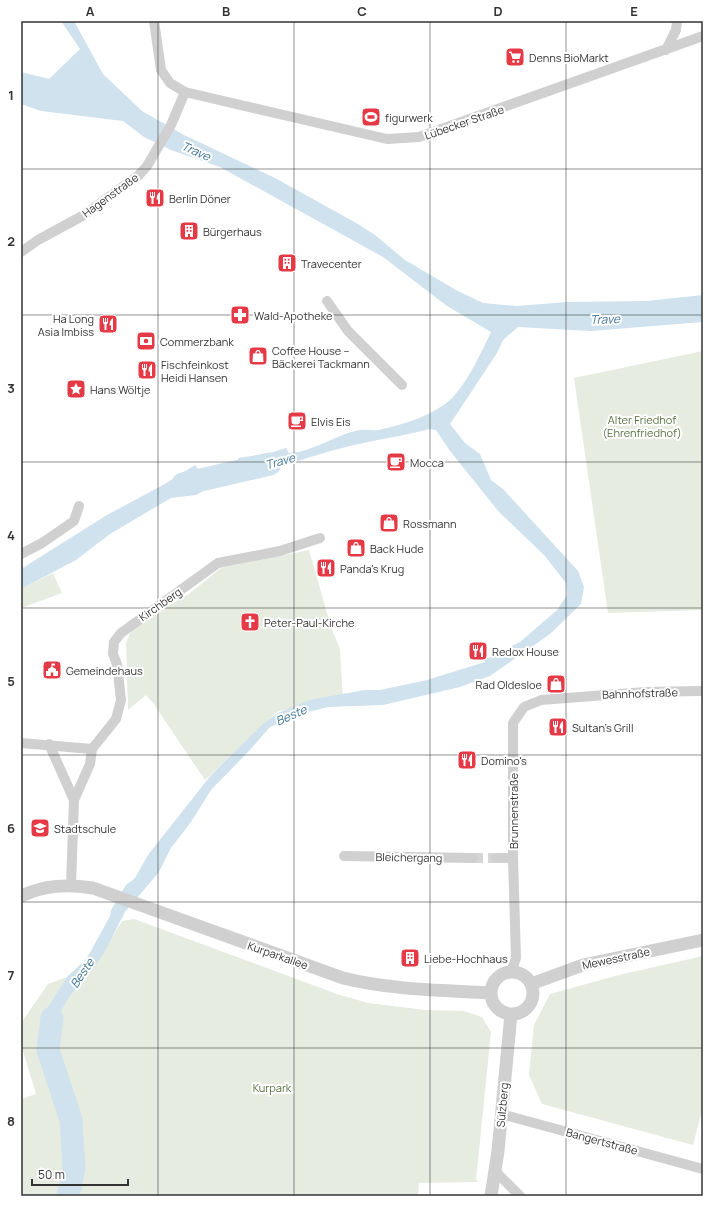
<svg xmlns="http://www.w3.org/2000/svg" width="724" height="1217" font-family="Manrope,sans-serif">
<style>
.green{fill:#e6ecdf}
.water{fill:#cfe2ee}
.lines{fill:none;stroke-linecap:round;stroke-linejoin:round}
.river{stroke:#cfe2ee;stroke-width:23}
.minor-tunnel{stroke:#d6d6d6;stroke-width:10;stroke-dasharray:10 5;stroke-linecap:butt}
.minor{stroke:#d0d0d0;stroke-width:10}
.tertiary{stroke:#d0d0d0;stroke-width:13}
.grid{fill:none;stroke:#333;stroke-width:1;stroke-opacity:0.55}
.labels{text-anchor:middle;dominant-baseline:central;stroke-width:4;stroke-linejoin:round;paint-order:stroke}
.poi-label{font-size:11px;fill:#333;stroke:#fff;text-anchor:start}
.street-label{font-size:11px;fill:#333;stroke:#fff}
.park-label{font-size:11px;fill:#56703f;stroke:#fff}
.water-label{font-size:12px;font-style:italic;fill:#3f7597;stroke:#fff}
.neatline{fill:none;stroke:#333;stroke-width:1.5}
.grid-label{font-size:13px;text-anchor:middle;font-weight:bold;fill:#333}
</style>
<rect width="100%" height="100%" fill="#fff"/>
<path class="green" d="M703,351V610L608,613L574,378Z
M309,550L331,627L340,649L343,701L278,711L205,780L153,703L146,695L128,710L126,643L130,633L151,615L189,594L221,568Z
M53,573L62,593L21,608V589Z
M134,919L337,994L368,1003L425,1010L464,1011L482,1017L491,1032L476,1180L478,1182L419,1183L418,1196H21V1099L36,1094L21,1044V1023L48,984L67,977L47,1008L48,1049L55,1021L72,993L93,969L122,921Z
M703,956V1107L693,1145L542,1104L529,1075L534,1025L550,994L619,975Z"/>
<path class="water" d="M61,21H74L103,74L142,111L184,135L275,178L358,224L375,235L405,260L456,290L483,303L517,306L567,302L646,301L703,295V322L591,331L518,327L503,340L497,353L450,424L465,443L480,454L491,480L503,489L578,571L584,587L581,604L550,634L490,676L460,687L383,705L328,707L304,713L270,727L248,752L211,790L191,822L171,848L159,872L125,912L104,953L93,969L72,993L55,1021L48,1050L39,1042L40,1026L47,1008L67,977L87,958L110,916L111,910L126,885L135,878L148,855L211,775L264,723L278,713L309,700L365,690H380L427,680L485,662L484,660L520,642L557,610L567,595L566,583L545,556L499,512L450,451L436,430L430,429C403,436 374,440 346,447C310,456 275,470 238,475V458L270,453L286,448L289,453C314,452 336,434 360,430C366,429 373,431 379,430C404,424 434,416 453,397C468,381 482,351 491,332L447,306L383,257L220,167L171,150L144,137L123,121L41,111L21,104V72L49,79L80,49Z
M195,465L201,473L213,472L214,481L208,482L205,490L196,495L171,498L110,534L76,560L21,589V569L107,515L163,485Z"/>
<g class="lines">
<path class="river" d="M183,484L270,464
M52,1018L48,1050L71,1120L74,1169L68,1196"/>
<path class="minor-tunnel" d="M473,858H496"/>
<path class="minor" d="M154,21L161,70L170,83L185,92L387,139L419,137L703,36
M666,50L676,30L677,21
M21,252L38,240L84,215L139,175L147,166L171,125L185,92
M327,301L348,331L402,385
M21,554L42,543L74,521L79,506
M21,743L92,749
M49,744L74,800
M344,856L473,858
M496,858H513
M71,885L74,800L90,764L92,749L116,719L121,700L117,664L113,654L114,642L121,633L218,563L280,551L320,538
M511,972L516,958L513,858V723L524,707L541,700L645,692L703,691
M501,1114L703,1169
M495,1171L520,1196"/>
<path class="tertiary" d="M21,896C45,885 66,884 93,888L343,978C392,990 441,990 491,993
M491 993a21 21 0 1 1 42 0a21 21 0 1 1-42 0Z
M531,984L583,965L703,940
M491,1196L498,1151L511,1014"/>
</g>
<path class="grid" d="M158,21V1196M294,21V1196M430,21V1196M566,21V1196M21,169H703M21,315H703M21,462H703M21,608H703M21,755H703M21,902H703M21,1048H703"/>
<defs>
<symbol id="supermarket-square" viewBox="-11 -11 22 22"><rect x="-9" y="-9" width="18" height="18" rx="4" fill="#e63946" stroke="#fff"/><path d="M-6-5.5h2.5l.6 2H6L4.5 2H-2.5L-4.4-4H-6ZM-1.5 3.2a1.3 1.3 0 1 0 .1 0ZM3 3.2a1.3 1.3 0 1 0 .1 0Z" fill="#fff"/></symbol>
<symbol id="stadium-square" viewBox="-11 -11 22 22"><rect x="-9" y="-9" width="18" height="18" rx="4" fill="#e63946" stroke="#fff"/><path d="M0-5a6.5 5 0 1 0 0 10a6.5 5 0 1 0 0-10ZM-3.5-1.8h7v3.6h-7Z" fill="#fff"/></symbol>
<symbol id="restaurant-square" viewBox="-11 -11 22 22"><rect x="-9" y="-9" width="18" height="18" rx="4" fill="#e63946" stroke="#fff"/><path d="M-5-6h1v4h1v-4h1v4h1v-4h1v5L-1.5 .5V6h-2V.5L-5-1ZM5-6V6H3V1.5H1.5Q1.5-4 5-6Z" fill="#fff"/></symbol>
<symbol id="building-square" viewBox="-11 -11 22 22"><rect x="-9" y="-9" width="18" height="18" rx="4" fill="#e63946" stroke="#fff"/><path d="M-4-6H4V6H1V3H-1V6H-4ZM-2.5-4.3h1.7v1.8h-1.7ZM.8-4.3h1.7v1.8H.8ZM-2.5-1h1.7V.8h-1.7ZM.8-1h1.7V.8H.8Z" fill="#fff"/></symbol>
<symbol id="pharmacy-square" viewBox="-11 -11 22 22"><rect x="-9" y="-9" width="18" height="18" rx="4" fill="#e63946" stroke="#fff"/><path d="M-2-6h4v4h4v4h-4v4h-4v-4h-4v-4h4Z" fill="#fff"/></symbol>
<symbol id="bank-square" viewBox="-11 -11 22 22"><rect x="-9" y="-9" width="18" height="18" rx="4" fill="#e63946" stroke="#fff"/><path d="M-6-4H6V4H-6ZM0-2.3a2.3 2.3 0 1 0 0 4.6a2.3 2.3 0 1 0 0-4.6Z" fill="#fff"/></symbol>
<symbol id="shop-square" viewBox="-11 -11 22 22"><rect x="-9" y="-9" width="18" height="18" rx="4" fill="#e63946" stroke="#fff"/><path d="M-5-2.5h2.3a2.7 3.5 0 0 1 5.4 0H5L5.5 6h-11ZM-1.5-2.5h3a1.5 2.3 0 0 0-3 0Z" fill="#fff"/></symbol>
<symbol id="sight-square" viewBox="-11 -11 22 22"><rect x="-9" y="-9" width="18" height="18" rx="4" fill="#e63946" stroke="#fff"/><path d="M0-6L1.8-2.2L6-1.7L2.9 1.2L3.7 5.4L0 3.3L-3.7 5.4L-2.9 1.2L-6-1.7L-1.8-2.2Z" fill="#fff"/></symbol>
<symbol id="cafe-square" viewBox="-11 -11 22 22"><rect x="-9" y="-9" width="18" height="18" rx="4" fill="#e63946" stroke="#fff"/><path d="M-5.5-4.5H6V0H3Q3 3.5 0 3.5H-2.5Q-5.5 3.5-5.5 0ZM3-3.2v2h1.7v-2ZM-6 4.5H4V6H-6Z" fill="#fff"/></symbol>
<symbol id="church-square" viewBox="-11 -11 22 22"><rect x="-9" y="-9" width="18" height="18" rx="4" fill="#e63946" stroke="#fff"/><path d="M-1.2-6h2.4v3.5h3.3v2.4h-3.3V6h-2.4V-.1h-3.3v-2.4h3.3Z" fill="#fff"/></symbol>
<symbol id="civic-square" viewBox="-11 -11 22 22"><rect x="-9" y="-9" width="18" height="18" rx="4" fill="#e63946" stroke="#fff"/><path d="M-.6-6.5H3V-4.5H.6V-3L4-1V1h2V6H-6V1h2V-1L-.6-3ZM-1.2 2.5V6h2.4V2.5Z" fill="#fff"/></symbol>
<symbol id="school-square" viewBox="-11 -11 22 22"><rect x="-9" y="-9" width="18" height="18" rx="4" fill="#e63946" stroke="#fff"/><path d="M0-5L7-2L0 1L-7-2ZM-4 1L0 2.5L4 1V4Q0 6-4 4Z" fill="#fff"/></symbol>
</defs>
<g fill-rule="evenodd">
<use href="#supermarket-square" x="504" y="46" width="22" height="22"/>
<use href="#stadium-square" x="360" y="106" width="22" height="22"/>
<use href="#restaurant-square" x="144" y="187" width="22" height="22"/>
<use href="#building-square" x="178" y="220" width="22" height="22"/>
<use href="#building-square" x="276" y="252" width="22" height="22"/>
<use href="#pharmacy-square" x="229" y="304" width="22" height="22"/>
<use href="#restaurant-square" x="97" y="313" width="22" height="22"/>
<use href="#bank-square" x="135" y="330" width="22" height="22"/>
<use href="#shop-square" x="247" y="345" width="22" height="22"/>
<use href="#restaurant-square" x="136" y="359" width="22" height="22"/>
<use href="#sight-square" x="65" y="378" width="22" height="22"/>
<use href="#cafe-square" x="286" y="410" width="22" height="22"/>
<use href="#cafe-square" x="385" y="451" width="22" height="22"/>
<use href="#shop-square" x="378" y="512" width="22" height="22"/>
<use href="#shop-square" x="345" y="537" width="22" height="22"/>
<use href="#restaurant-square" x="315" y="557" width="22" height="22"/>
<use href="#church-square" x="239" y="611" width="22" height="22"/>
<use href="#restaurant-square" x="467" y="640" width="22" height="22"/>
<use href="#civic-square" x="41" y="659" width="22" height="22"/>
<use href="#shop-square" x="545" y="673" width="22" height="22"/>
<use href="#restaurant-square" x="547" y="716" width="22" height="22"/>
<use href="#restaurant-square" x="456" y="749" width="22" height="22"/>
<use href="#school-square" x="29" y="817" width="22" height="22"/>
<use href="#building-square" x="399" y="947" width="22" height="22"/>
</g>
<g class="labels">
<g class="poi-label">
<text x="529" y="57">Denns BioMarkt</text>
<text x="385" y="117">figurwerk</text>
<text x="169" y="198">Berlin Döner</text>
<text x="203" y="231">Bürgerhaus</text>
<text x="301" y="263">Travecenter</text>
<text x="254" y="315">Wald-Apotheke</text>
<text x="94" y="318" text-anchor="end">Ha Long<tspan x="94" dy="13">Asia Imbiss</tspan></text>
<text x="160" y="341">Commerzbank</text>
<text x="272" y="350">Coffee House –<tspan x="272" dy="13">Bäckerei Tackmann</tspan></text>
<text x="161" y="364">Fischfeinkost<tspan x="161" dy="13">Heidi Hansen</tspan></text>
<text x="90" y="389">Hans Wöltje</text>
<text x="311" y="421">Elvis Eis</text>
<text x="410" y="462">Mocca</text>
<text x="403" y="523">Rossmann</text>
<text x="370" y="548">Back Hude</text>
<text x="340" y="568">Panda's Krug</text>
<text x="264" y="622">Peter-Paul-Kirche</text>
<text x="492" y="651">Redox House</text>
<text x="66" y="670">Gemeindehaus</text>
<text x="542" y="684" text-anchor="end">Rad Oldesloe</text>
<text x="572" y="727">Sultan's Grill</text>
<text x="481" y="760">Domino's</text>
<text x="54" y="828">Stadtschule</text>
<text x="424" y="958">Liebe-Hochhaus</text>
</g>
<g class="street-label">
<text transform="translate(464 122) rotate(-19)">Lübecker Straße</text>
<text transform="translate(110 195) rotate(-36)">Hagenstraße</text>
<text transform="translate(160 604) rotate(-35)">Kirchberg</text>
<text transform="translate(640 693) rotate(-2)">Bahnhofstraße</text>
<text transform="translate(513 811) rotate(-90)">Brunnenstraße</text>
<text transform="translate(409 857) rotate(1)">Bleichergang</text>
<text transform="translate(278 955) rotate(19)">Kurparkallee</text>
<text transform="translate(616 958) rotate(-12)">Mewesstraße</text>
<text transform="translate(502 1105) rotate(-85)">Sülzberg</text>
<text transform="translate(602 1141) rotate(15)">Bangertstraße</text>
</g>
<g class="park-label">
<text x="642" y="419">Alter Friedhof<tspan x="642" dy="13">(Ehrenfriedhof)</tspan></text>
<text x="272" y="1087">Kurpark</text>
</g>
<g class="water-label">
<text transform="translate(196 151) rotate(24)">Trave</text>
<text transform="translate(605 319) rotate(-2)">Trave</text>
<text transform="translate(280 461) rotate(-16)">Trave</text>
<text transform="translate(291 715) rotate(-24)">Beste</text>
<text transform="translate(82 973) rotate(-56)">Beste</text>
</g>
</g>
<rect width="724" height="1217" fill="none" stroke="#ffffff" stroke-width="44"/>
<path d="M32 1179v6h96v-6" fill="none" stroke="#333333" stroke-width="2"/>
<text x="38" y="1179" font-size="12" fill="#333333" stroke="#ffffff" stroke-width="3" paint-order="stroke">50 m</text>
<rect x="22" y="22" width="680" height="1173" class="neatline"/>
<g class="grid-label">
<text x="90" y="16">A</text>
<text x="226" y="16">B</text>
<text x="362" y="16">C</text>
<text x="498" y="16">D</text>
<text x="634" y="16">E</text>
<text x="11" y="100">1</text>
<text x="11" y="246">2</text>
<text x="11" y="393">3</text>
<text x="11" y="540">4</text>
<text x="11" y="686">5</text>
<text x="11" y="833">6</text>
<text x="11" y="980">7</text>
<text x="11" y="1126">8</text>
</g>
</svg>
